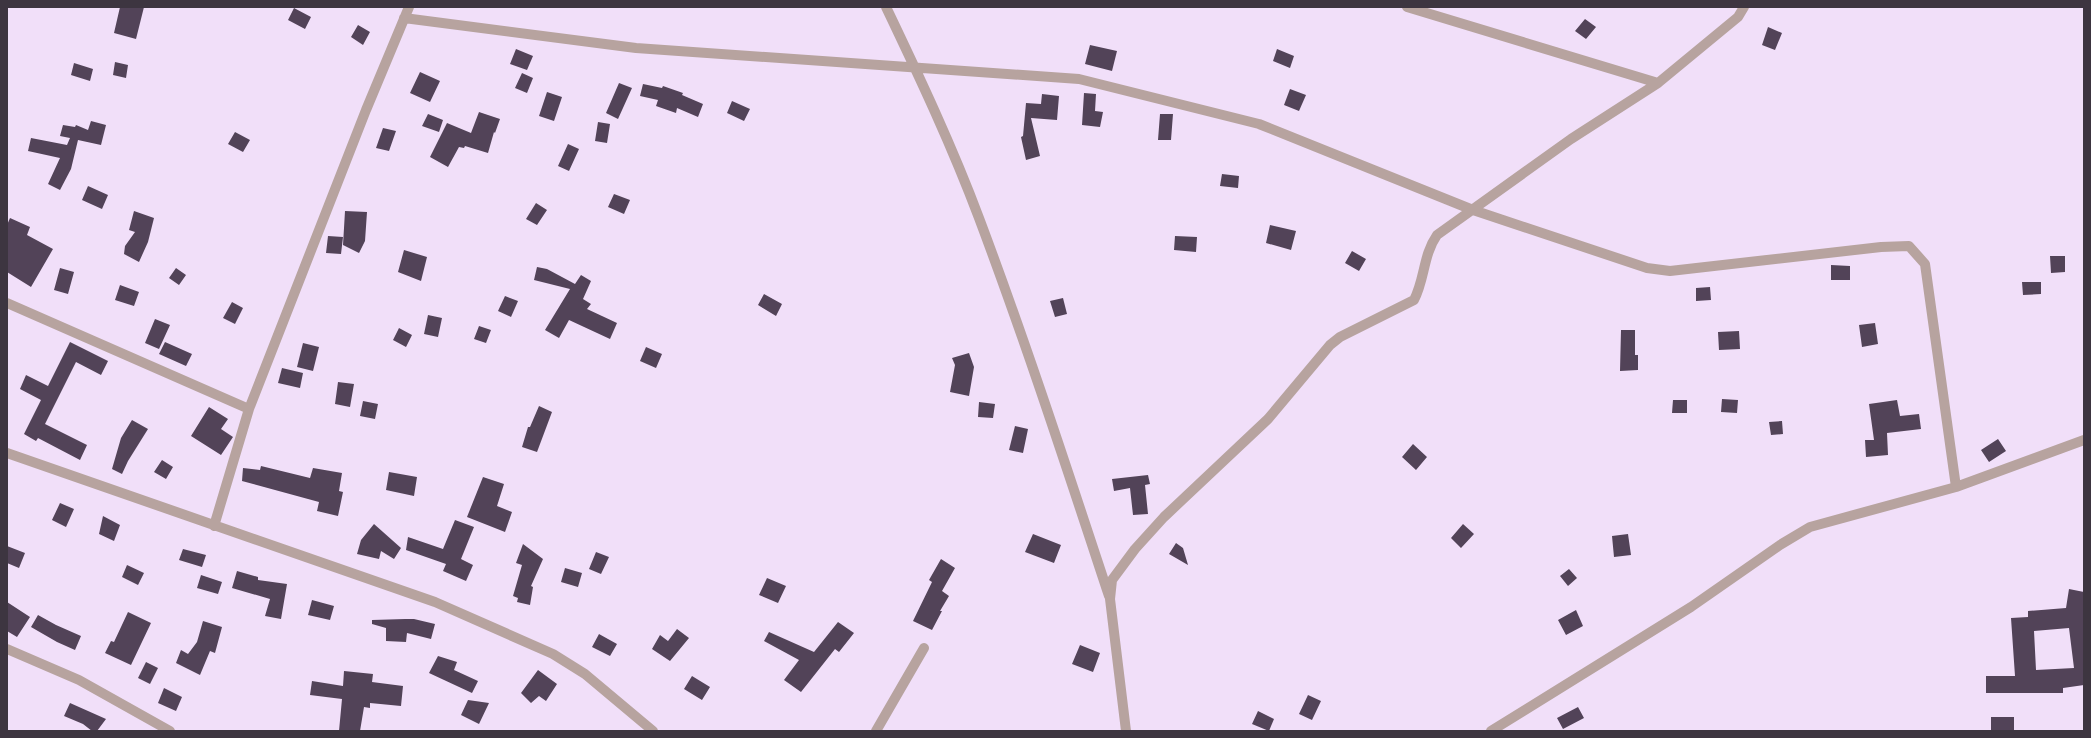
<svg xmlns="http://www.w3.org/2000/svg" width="2091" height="738" font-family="Ubuntu,sans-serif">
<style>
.building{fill:#524358;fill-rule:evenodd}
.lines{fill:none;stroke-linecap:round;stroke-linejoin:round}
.street{stroke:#b7a39f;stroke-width:10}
</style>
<rect width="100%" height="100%" fill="#f1dff9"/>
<path class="building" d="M120,7H144L136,39L114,33Z
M294,8L311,17L305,29L288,20Z
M1585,19L1596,27L1586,39L1575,31Z
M358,25L370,32L363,45L351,37Z
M1768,27L1782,33L1775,50L1762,45Z
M1090,45L1117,51L1112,71L1085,64Z
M516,49L533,56L527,70L510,64Z
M1277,49L1294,56L1290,68L1273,61Z
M115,62L128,65L126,78L113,75Z
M74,63L93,69L90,81L71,75Z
M420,72L440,81L430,102L410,93Z
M522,73L533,78L527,93L515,88Z
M619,83L632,88L618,119L606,113Z
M643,84L662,88L663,86L683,93L682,95L703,104L698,117L677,108L676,113L656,106L658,100L640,96Z
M1290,89L1306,95L1299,111L1284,105Z
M547,92L562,97L554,121L539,116Z
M1084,93L1096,94L1095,111L1103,112L1100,127L1082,125Z
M1042,94L1059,96L1057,120L1031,118L1040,156L1026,160L1021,137L1023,136L1026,103L1041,104Z
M732,101L750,109L744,121L727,113Z
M479,112L500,119L495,133L494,132L488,153L465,146L464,148L459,147L448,167L430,157L447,123L471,133Z
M428,114L443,120L439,132L422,126Z
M1160,114H1173L1171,140H1158Z
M91,121L106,125L101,145L78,140L71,169L60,190L48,184L60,158L28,151L31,138L67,145L70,138L60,136L63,125L75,127L76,125L88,130Z
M598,122L610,124L607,143L595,141Z
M383,128L396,131L389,151L376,148Z
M235,132L250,140L243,152L228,144Z
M568,144L579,149L569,171L558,166Z
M1222,174L1239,176L1238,188L1220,186Z
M88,186L108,195L102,209L82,200Z
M614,194L630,200L624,214L608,207Z
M536,203L547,210L537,225L526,219Z
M134,211L154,218L148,242L139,262L124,254L125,246L135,232L129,230Z
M345,211L367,212L365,241L359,253L343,245Z
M10,218L30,227L27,235L53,249L31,287L7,272V225Z
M1270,225L1296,231L1291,250L1266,243Z
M328,236L343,237L341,254L326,253Z
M1175,236L1197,237L1196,252L1174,250Z
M404,250L427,257L421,281L398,272Z
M1352,251L1366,259L1359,271L1345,263Z
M2050,256H2065V272L2051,273Z
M1831,265L1850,266V280H1831Z
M537,267L547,269L575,284L581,275L591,281L583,299L591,304L587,309L617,323L610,339L569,320L559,338L545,330L570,289L534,280Z
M60,268L74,272L68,294L54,290Z
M176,268L186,275L179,285L169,278Z
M2022,282H2041V294L2023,295Z
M120,285L139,292L134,306L115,300Z
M1710,287L1711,300L1696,301V288Z
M764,294L782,304L776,316L758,305Z
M505,296L518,301L511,317L498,311Z
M1063,298L1067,314L1055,317L1050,301Z
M232,302L243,308L235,324L223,318Z
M428,315L442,318L438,337L424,334Z
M155,319L170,325L159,349L145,343Z
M1875,323L1878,344L1862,347L1859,325Z
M479,326L491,330L486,343L474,339Z
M399,328L412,335L406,347L393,340Z
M1621,330H1635V355H1638V370L1620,371Z
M1739,331L1740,349L1719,350L1718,332Z
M70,342L108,361L101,375L76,362L45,424L87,445L80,460L38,438L36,441L24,434L41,400L20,389L26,375L48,386Z
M165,342L192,354L186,366L159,354Z
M303,343L319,347L313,371L297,367Z
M646,347L662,354L656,368L640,361Z
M969,353L974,367L969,396L950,392L955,365L952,358Z
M282,368L303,373L300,388L278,383Z
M338,382L354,384L350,407L335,404Z
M1722,399L1738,400L1737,413L1721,412Z
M1673,400H1687V413H1672Z
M1897,400L1900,416L1919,414L1921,429L1887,433L1888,455L1866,457L1865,440H1874L1869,404Z
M363,401L378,404L375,419L360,416Z
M979,402L995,404L993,418L978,417Z
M539,406L552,412L537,452L522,447L528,427H530Z
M209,407L228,419L221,429L233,437L221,455L191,436Z
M132,420L148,429L128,461L122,474L112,469L121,438Z
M1782,421L1783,434L1771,435L1769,422Z
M1015,426L1028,429L1023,453L1009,450Z
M1998,439L2006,451L1989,462L1981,450Z
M1413,444L1427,457L1416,470L1402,457Z
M162,460L173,467L166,479L154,472Z
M261,466L310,478L313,468L342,473L339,491L343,492L338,516L317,511L319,502L242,481L243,468L260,470Z
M389,472L417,477L414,496L386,490Z
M1148,475L1150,484L1145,485L1148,514L1133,515L1130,488L1114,491L1112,479Z
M483,477L504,484L497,506L512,512L505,532L467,517Z
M60,503L74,509L66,527L52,520Z
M103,516L120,525L114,541L99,534Z
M455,520L474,527L461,559L473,565L466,581L443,571L446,564L406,550L408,537L443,549Z
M374,524L401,548L394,559L381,551L379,559L357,554L361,540Z
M1463,524L1474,534L1461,548L1451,538Z
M1033,534L1061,545L1054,563L1025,552Z
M1628,534L1631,555L1614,557L1612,536Z
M1176,543L1183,548L1188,565L1169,554Z
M523,544L543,559L531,586L533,587L530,605L517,602L518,598L513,596L522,565L516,563Z
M7,546L25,553L19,568L7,563Z
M183,549L206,555L202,567L179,560Z
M596,552L609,557L601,574L589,569Z
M941,559L955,568L942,591L949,596L940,611H942L932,630L913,621L932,582L929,580Z
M127,565L144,573L138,585L122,577Z
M565,568L582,573L578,587L561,582Z
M1569,569L1577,578L1568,586L1560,576Z
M237,571L258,577V580L287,584L281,619L265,616L270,599L232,588Z
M201,575L222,582L218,594L197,588Z
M767,578L786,586L778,603L759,595Z
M2069,589L2084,592V685L2063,688V693H1986V676H2015L2011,618L2028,617V611L2066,608ZM2069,628L2074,668L2036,670L2034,631Z
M312,600L334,606L330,620L308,615Z
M7,602L30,617L17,637L7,631Z
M1576,610L1583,626L1566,635L1558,620Z
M128,612L151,623L131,665L105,653L111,641L114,642Z
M38,615L56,625L81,636L75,650L57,642L31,627Z
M405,619H414L435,624L431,639L407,633L406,642L386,641V628L372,624V620Z
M203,621L222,627L215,653L210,651L200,675L176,663L181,650L188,654L197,642Z
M838,622L854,633L839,652L835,649L801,692L784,680L799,660L764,641L769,632L814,652Z
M677,629L689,638L670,661L652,649L660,635L668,641Z
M599,634L617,644L610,656L592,647Z
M1080,645L1100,653L1093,672L1072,664Z
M438,656L457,662L454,670L478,681L472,693L429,673Z
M146,662L158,668L150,684L138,678Z
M538,670L557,684L546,701L539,696L531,703L521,693Z
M344,671L373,674L372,682L403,686L401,706L370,703V708L364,707L360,731H339L342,699L310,695L312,681L343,686Z
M692,676L710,687L702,700L684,689Z
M164,688L182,697L176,711L158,703Z
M1308,695L1321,701L1312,720L1299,714Z
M468,700L489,703L479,724L461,715Z
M70,703L106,719L97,731H92L83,724L64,716Z
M1578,707L1584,718L1563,729L1557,718Z
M1258,711L1274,719L1269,731L1252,724Z
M1991,717H2014V731H1991Z"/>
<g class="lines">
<path class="street" d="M886,7C919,76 952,146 979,218C1026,343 1067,469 1109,596
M1407,7L1658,83
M404,18L636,48L1079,79L1259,124L1473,210L1647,268L1670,271L1881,247L1909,246L1925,264L1956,487
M7,303L249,409
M7,453L435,602L553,654L585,674L653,731
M214,526L249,409L366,110L409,7
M7,649L79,680L170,731
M876,731L924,648
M1126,731L1110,599L1112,580L1135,549L1164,517L1268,419L1330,345L1340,337L1414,300C1425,279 1423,255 1437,235L1571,139L1658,83L1738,17L1744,7
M1491,731L1691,607L1780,545L1810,527L1956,487L2084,440"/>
</g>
<rect width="2091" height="738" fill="none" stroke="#3d3540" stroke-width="16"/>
</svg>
